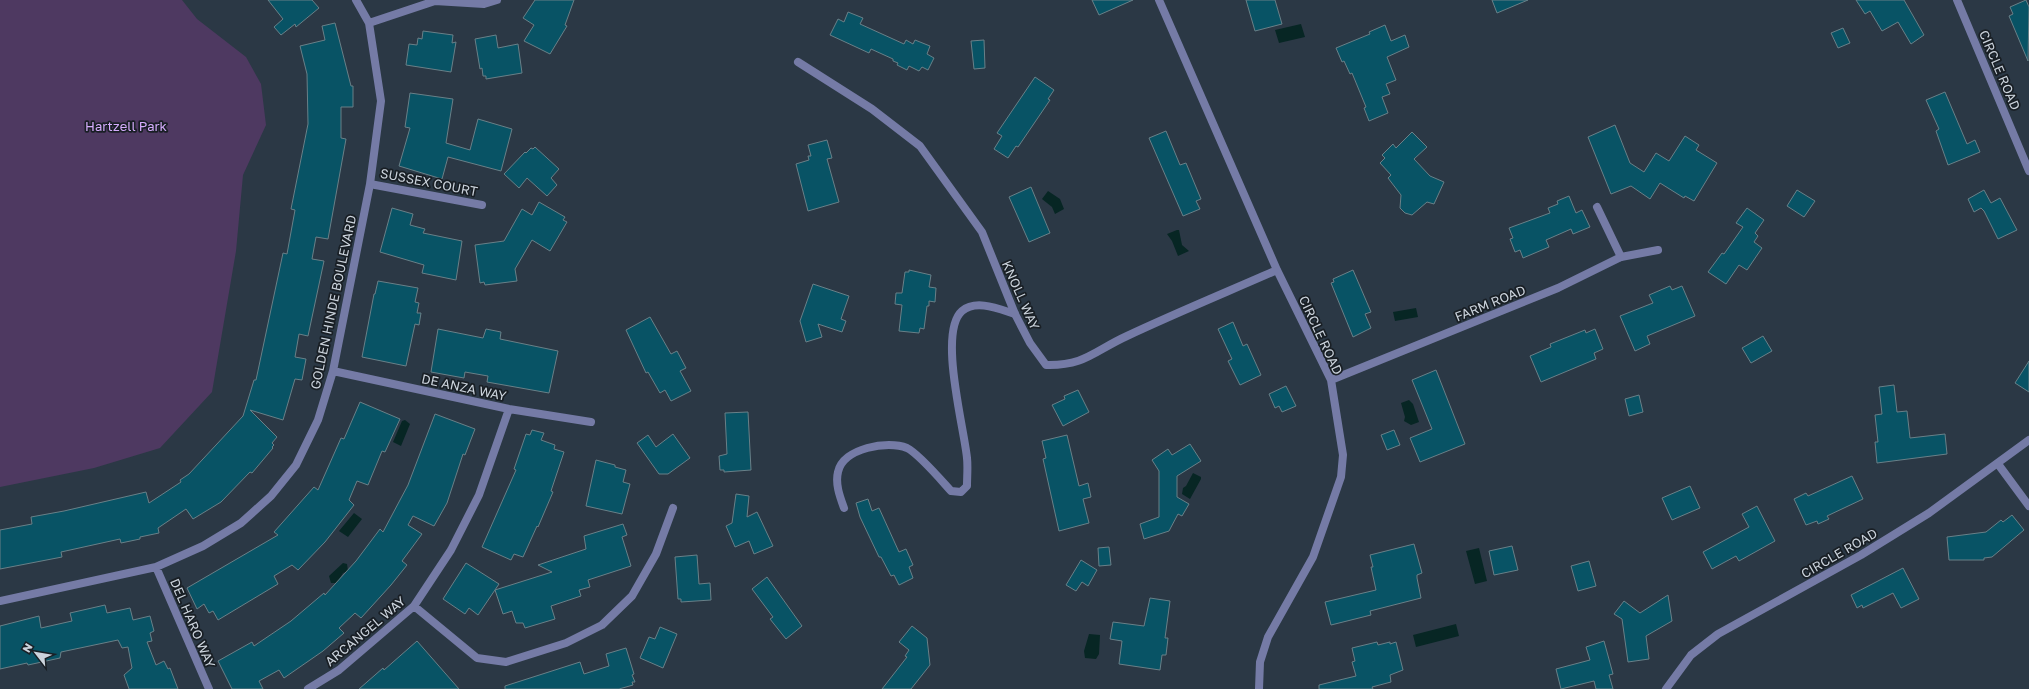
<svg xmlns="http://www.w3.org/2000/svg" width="2029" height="689" font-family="'Golos Text',sans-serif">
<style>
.green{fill:#4e3961}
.water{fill:#072624}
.building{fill:#085365;stroke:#698088}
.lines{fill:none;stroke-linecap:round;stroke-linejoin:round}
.service{stroke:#757ba6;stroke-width:8}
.minor{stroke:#757ba6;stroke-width:8}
.labels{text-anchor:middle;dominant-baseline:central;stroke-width:3.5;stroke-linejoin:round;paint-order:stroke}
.street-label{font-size:13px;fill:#cbd3dc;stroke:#191f25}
.park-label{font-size:13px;fill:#d5acfc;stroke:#191f25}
</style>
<rect width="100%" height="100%" fill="#2b3845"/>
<path class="green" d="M0,0H182L197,19L246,57L261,84L266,125L243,175L236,251L212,392L160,448L94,468L0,487Z"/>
<path class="water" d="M1301,24L1305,37L1279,43L1275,30Z
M1048,191L1060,199L1064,209L1055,214L1052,207L1042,199Z
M1177,230H1179L1182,245L1189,251L1178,256L1172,241L1167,234Z
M1416,308L1418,317L1395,321L1393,312Z
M1409,400L1413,404L1419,422L1411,425L1404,421L1405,417L1401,403Z
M405,420L410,424L401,446L393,442L402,421Z
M1193,473L1201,477V479L1190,499L1182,494L1183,488L1186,486Z
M354,513L362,519L348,537L339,531Z
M1479,548L1487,581L1475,584L1466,551Z
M343,563L347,564L348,571L343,573L337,583H331L329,576Z
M1456,624L1459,636L1416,647L1413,635Z
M1089,634L1100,635L1099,654L1096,659L1085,658L1084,651Z"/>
<path class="building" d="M268,0H312L319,8L296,27L295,24L281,35L274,27L283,19Z
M535,0H574L565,25L567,26L550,54L524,41L534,25L523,18Z
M1092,0H1133L1099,15Z
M1246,0H1275L1282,24L1255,31Z
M1492,0H1528L1497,13Z
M1856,0H1904L1924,35L1911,44L1898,22L1882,31L1870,11L1865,14Z
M2026,0L2029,7L2028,61L2009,16L2013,14L2010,7Z
M848,12L863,18L860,24L904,44L906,40L913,44L915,40L930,46L927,54L934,58L928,70L922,67L919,71L909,66L907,70L897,65L898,63L893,61V59L871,49L869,53L830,35L838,19L844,22Z
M335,23L351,86H353V107H341V138L346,139L328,239L316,237L312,259L324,261L308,336L299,334L295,357L306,359L302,380L295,379L283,420L250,410L277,437L272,443L274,445L272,447L273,448L252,473L250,472L221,502L193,519L186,509L158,528L159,533L140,537V539L121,543L120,539L61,552L62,557L0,569V530L32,524L31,517L64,511L146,492L149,503L181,482L180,480L189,474L243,416L254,380H256L283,253L287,254L295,210L291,209L308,124L307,74L300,46L325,40L322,26Z
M1385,25L1391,41L1405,35L1409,47L1387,57L1396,80L1386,84L1390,94L1382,97L1388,113L1369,121L1364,108L1366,107L1352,73L1350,74L1344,61L1342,62L1336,48L1370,34L1369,32Z
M1843,28L1850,43L1838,48L1831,33Z
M423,31L453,35L452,43L456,42L451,72L406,65L409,44L417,45L418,38L422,39Z
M496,35L498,48L518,44L522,73L486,79V76H483L482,68L480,69L475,39Z
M984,40L985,68L974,69L971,41Z
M1035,77L1054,90L1048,99L1050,100L1018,147L1016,146L1008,158L994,149L1002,136L997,133Z
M1945,92L1967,144L1975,140L1980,152L1948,165L1936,131L1939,129L1926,100Z
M410,93L453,99L446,143L470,150L478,119L512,129L501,171L448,157L442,179L399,166L410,128L405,127Z
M1615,125L1630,163L1644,172L1656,153L1669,161L1685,136L1699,145L1696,150L1717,163L1694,201L1685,196L1684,198L1660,183L1650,199L1631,186L1611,194L1588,137Z
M1166,131L1180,165L1186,163L1201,199L1196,201L1200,209L1183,216L1149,138Z
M1412,132L1427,147L1414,159L1430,176L1444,182L1434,204L1427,202L1412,215L1405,213L1400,208L1401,195L1388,178L1391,175L1380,163L1385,158L1382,155L1393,144L1396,148Z
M827,140L832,158L827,159L839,202L808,211L796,164L809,160L808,156H811L808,145Z
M535,147L559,169L551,178L557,185L547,196L527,178L519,188L504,174L525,152L526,153L531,148L533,149Z
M1031,187L1050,233L1029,242L1009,197Z
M1797,190L1815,201L1804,217L1787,206Z
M1984,190L1991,203L2000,198L2017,230L1998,239L1984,211L1981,208L1974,212L1968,199Z
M1569,196L1576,213L1582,210L1590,227L1573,234L1571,229L1546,240L1549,247L1523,258L1520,250L1515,252L1510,239L1513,238L1509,228L1550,213L1548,208L1558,204L1557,201Z
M539,202L565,217L563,220L567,222L550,251L532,240L515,269L517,281L485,285L484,282L480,283L475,245L504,241L522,209L532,215Z
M392,208L413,214L410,225L425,229L423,233L462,241L456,280L422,273L424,265L380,252Z
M1747,208L1764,220L1755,233L1758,236L1754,242L1762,248L1747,270L1739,265L1726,284L1708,272L1722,253L1724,254L1743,227L1736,223Z
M909,270L931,275L929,287L936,288L935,302L929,301V306H927L924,329L920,328L919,333L899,331L902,305L895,304L896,293H902L905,272H909Z
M1353,270L1371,312L1365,314L1371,328L1353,337L1331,283L1334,282L1333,279Z
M378,281L418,288L415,302L419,303L417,313H421L419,325L415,324L406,366L362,357L374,294H375Z
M813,284L849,296L841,319L846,321L842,332L818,324L822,337L806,342L800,321Z
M1670,286L1672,290L1682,286L1695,316L1647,336L1650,344L1635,351L1620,316L1653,303L1649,295Z
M650,317L671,354L677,351L686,368L680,371L691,391L671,401L665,390L660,393L648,372L646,373L626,330Z
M1233,322L1243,346L1247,344L1261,375L1240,385L1228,361L1232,359L1218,329Z
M438,329L483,338L486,329L501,332L500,339L558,351L549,393L487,382L488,376L465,372L464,378L431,372Z
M1595,329L1603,349L1594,353L1596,359L1541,382L1530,356L1551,347L1550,344L1585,330L1586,333Z
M1763,336L1772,351L1751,363L1742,348Z
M2029,361V392L2015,383Z
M1436,370L1465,444L1420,462L1410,438L1432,429L1412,380Z
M1894,385L1897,412L1907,411L1910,438L1945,434L1947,454L1877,463L1875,442H1878L1875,415L1882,414L1879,387Z
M1286,386L1296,406L1282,412L1279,406L1275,408L1269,394Z
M1078,390L1089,412L1063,426L1052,405L1065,399L1064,396Z
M1639,395L1643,412L1629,416L1625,399Z
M360,402L400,419L385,452L382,451L368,485L357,481L349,500L354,505L325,542L298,570L292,565L274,576L278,584L218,620L213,611L209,613L204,604L197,609L187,588L278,535L274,532L314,487L318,490L341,438L344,439Z
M748,412L751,470L724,472V470H720L719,456L727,454L725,413Z
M435,414L475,429L465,455L463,454L447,503L434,526L413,516L408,525L422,534L402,561L407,565L391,585L361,618L355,613L339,628L344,633L323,651L284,678L279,670L259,681L263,689H232L218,661L252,642L254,646L291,621L324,593L325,595L356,561L380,529L383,532L408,485Z
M532,430L544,433L541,440L555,445L554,449L564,452L551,491L553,492L538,527L537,526L523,557L514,554L511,560L482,547L516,470L514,469L526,434L530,435Z
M1394,430L1400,445L1387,450L1381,435Z
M673,434L690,458L668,474H659L637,443L648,435L656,447Z
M1067,435L1079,486L1088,483L1091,497L1083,499L1089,523L1059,531L1043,459L1046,458L1042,441Z
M1190,444L1201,461L1177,476V497L1189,504L1182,516L1178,514L1169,531L1144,539L1140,524L1159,517V471L1152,460L1168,449L1172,455Z
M596,460L615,465V467L626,470L623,482L630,484L622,514L586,506Z
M1852,476L1863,499L1827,516L1829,519L1818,524L1817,521L1806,525L1794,499L1806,493L1808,496Z
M1690,486L1700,508L1672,520L1662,498Z
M736,494L749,496L747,517L757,512L773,546L754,554L749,541L735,547L726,526L732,523Z
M868,499L872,511L879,508L899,552L906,549L913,565L909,567L913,578L899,585L894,575L891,576L881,557H879L860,517L856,503Z
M1757,506L1775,541L1739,561L1736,556L1712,569L1703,552L1749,527L1742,514Z
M2012,515L2024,530L1992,557L1984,558V560H1949L1947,537L1986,532L2001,520L2003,522Z
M623,524L627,535L622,537L631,566L588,580L590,587L579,590L581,596L551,606L555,619L525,628L523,623H516L512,611L503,614L495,590L552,572L538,565L586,549L584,536Z
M1414,544L1422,573L1417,575V578L1421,598L1370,611L1371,615L1331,625L1325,602L1376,590L1371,567H1373L1370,555Z
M1512,546L1518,570L1494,575L1489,551Z
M1109,547L1111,565L1099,566L1098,548Z
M697,555L699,584L710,583L711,600L681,602V599H678L675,557Z
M1081,560L1097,570L1088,586L1082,582L1076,591L1066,585Z
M1589,561L1596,586L1578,591L1571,566Z
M466,563L499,584L478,615L469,608L465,614L443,599Z
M1903,568L1919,599L1901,608L1893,593L1863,608L1862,605L1857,608L1851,595Z
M767,577L802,626L786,639L770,619L773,617L752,589Z
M1668,595L1672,621L1646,636L1649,659L1628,662L1622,619L1614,614L1624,601L1640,613Z
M1150,598L1170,601L1165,638H1168L1166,655H1162L1160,670L1119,664L1122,641L1110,639L1113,622L1144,626Z
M105,605L107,613L130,608L133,620L150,616L154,631L150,633L152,641L147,642L156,665L164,661L168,669L170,668L178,689H129L124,675L132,668L128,647L122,648L118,640L61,652L60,658L28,665L27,663L0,669V626L39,616L41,628L72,621L70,613Z
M912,626L927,638L930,665L911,689H882L907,657L905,656L909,650L899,642Z
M660,627L677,634L663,668L640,658L649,637L655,639Z
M417,641L459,689H359L383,668L384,670Z
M1604,641L1613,674L1609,675L1613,689H1596L1594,681L1561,689L1556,669L1590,660L1586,647Z
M1377,642L1378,645L1390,642V644L1396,642L1403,670L1390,675L1391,682L1372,687L1373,689H1319V685L1356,676L1352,662L1355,661L1352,648Z
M626,648L634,674L632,675L635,682H632L633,685L619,689H505V686L580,662L584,674L609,666L606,654Z"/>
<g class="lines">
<path class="service" d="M1597,207L1621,257
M844,508C840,497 835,484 838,472C843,448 888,440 907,448C919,454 941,480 951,491L961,492L967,486C967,476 968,467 967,458C964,427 938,332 962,311C976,299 999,309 1015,314"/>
<path class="minor" d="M1159,0L1277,270L1331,380L1343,455L1341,477L1313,557L1268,637L1260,662L1259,689
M1957,0L2029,171
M369,23L435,1L484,4L497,0
M798,62L872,109L920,146L982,232L1015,314L1030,343L1046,365C1085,366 1094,351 1127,336C1176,313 1227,292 1277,270
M370,184L482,205
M333,371L509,409L591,422
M1331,380L1558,288L1621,257L1658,250
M1998,464L2029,506
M156,567L209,689
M0,601L156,567L203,546L241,523L271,496L296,465L318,420L333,371L370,184L381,101L369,23L356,0
M414,606L477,658L506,662L566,643L602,625L632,596L656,554L673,508
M308,689L339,670L414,606L451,550L479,495L509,409
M1666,689L1691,655L1718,634L1861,555L1929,513L2029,440"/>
</g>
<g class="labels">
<g class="street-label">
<text transform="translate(2000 70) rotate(67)">CIRCLE ROAD</text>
<text transform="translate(429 182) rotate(11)">SUSSEX COURT</text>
<text transform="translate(1021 295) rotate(66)">KNOLL WAY</text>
<text transform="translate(333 302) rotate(-78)">GOLDEN HINDE BOULEVARD</text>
<text transform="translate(1490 303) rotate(-22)">FARM ROAD</text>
<text transform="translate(1321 335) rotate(65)">CIRCLE ROAD</text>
<text transform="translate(464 387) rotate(12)">DE ANZA WAY</text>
<text transform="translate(1839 553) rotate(-30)">CIRCLE ROAD</text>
<text transform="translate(193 623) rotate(67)">DEL HARO WAY</text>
<text transform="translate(365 631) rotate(-40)">ARCANGEL WAY</text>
</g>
<g class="park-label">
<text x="126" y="126">Hartzell Park</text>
</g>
</g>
<g transform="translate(36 653) rotate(301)" stroke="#191f25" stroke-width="3" paint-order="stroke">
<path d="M0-3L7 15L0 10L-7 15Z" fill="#cbd3dc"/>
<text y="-6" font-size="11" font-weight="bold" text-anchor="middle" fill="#cbd3dc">N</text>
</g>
</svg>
